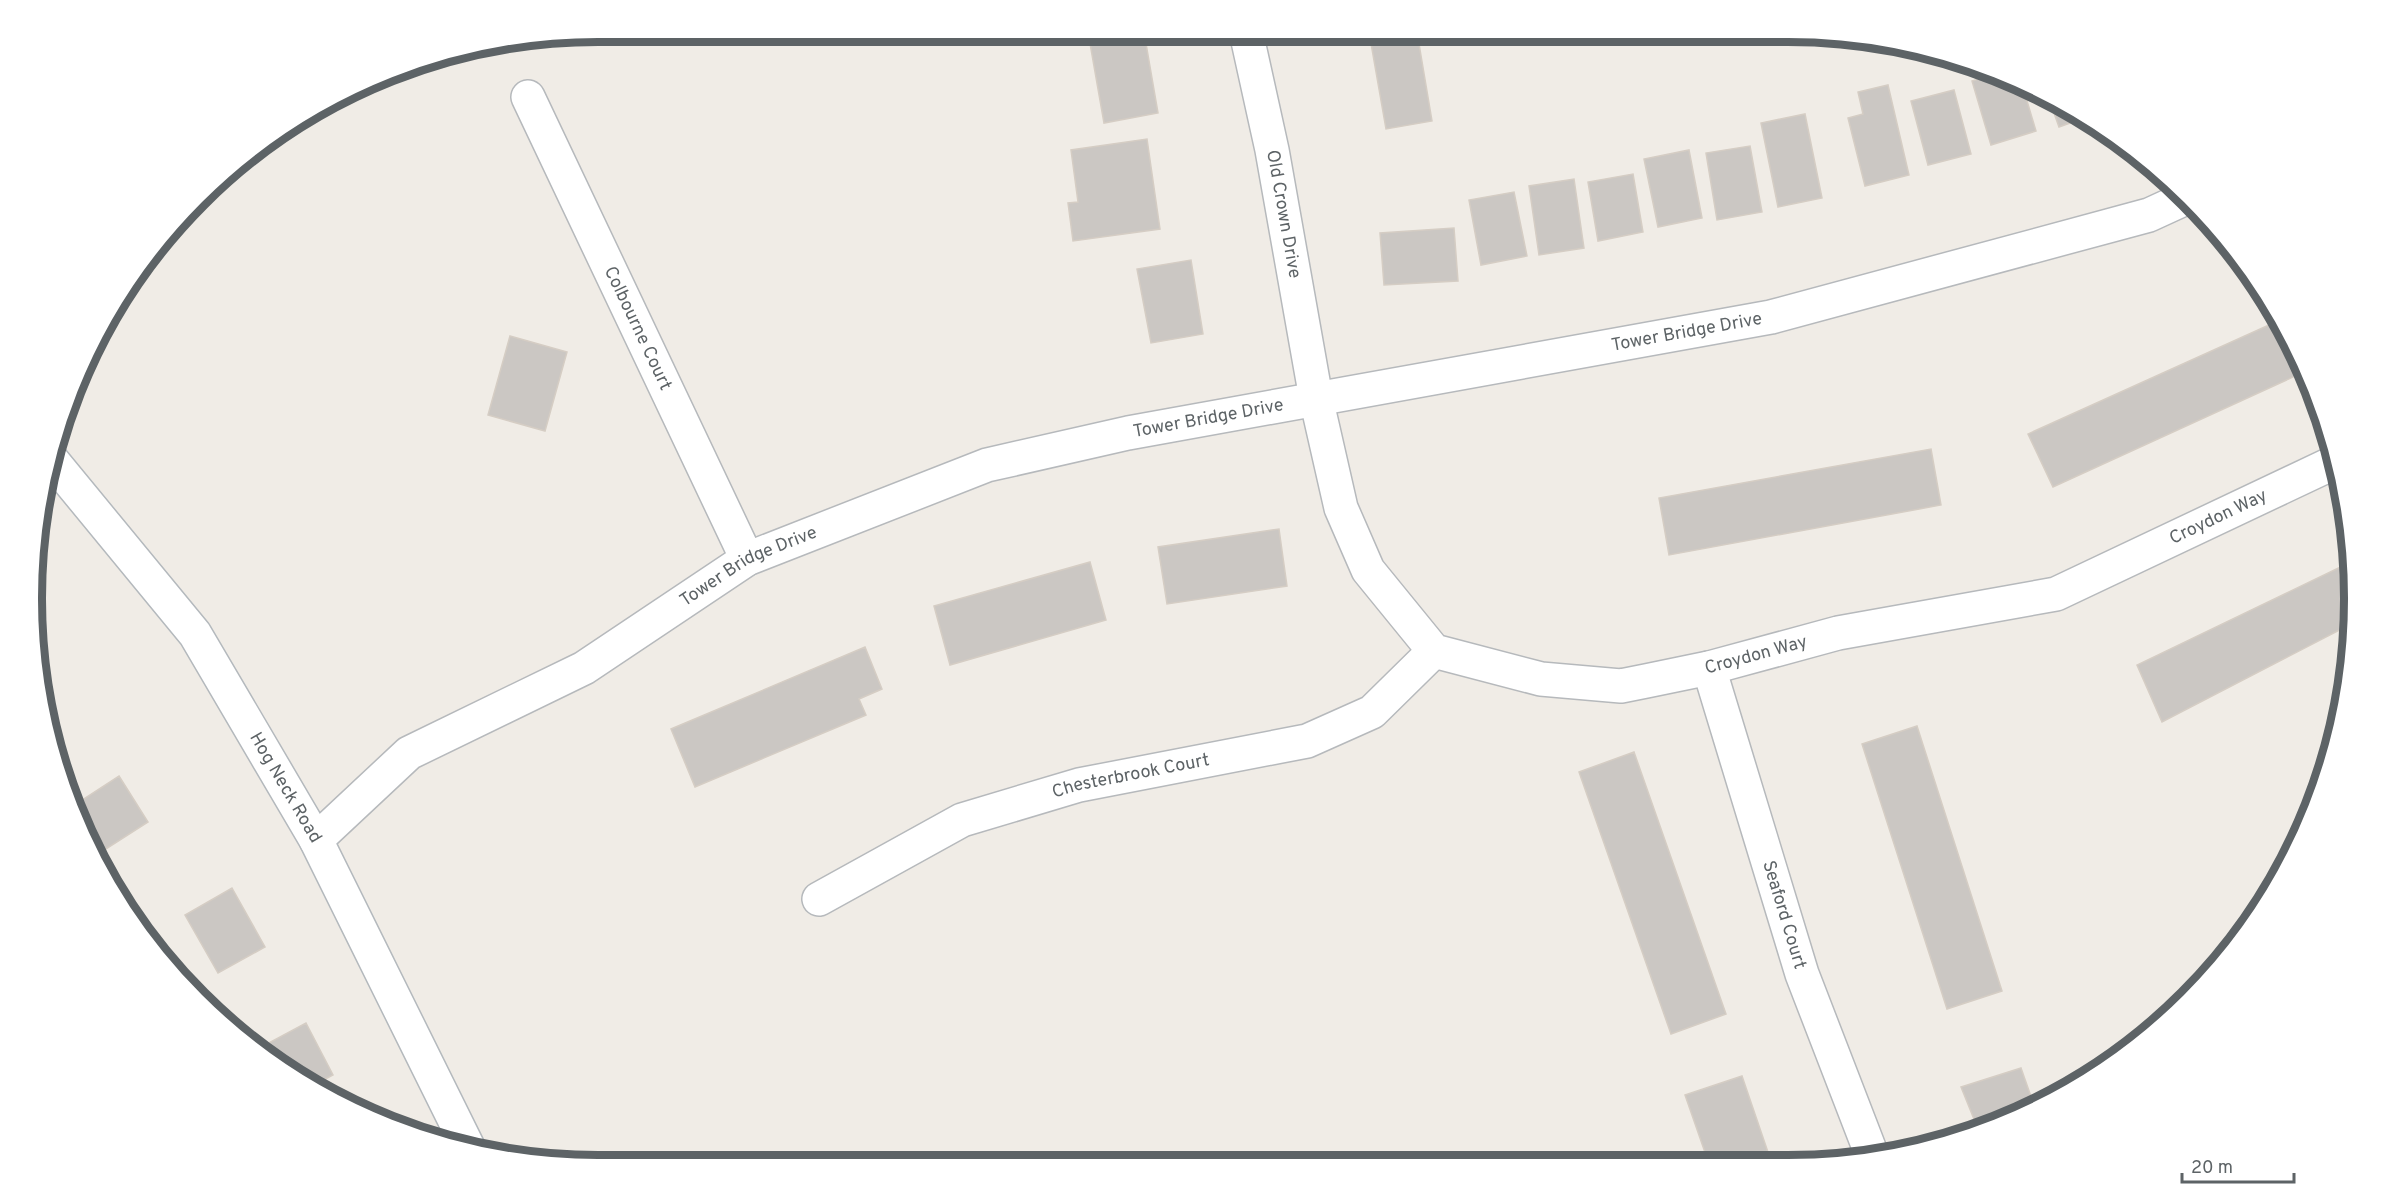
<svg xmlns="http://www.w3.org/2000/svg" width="2386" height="1197" font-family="Overpass,sans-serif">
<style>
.building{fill:#cbc7c3;stroke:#d5cdc4;stroke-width:1.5}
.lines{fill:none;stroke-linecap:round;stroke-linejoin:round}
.minor-casing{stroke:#b6b9bc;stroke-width:36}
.secondary-casing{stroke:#b4b9bd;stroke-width:36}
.minor{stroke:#fff;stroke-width:33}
.secondary{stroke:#fff;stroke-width:33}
.labels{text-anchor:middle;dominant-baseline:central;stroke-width:6;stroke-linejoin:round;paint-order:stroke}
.street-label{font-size:18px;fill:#5d6366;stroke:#fff}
.rim{fill:none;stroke:#5d6366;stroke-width:8}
</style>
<rect width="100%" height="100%" fill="#f0ece6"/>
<path class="building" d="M1088,32H1144L1158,113L1104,123Z
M1369,32H1417L1432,121L1386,129Z
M1996,74L2022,84L2036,131L1991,145L1972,81Z
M1888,85L1909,175L1865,186L1848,118L1863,114L1858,92Z
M1954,90L1971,154L1928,165L1911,101Z
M2048,96L2084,118L2059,127Z
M1805,114L1822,198L1778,207L1761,123Z
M1147,139L1160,229L1073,241L1068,203L1078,202L1071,150Z
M1750,146L1762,212L1717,220L1706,153Z
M1689,150L1702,218L1658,227L1644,159Z
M1633,174L1643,232L1598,241L1588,182Z
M1574,179L1584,248L1539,255L1529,186Z
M1514,192L1527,256L1481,265L1469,200Z
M1454,228L1458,281L1384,285L1380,233Z
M153,256L114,327L106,323L127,284Z
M1191,260L1203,334L1151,343L1137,269Z
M2280,320L2304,372L2053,487L2028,434Z
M510,336L567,352L545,431L488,415Z
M1931,449L1941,505L1669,555L1659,498Z
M1279,529L1287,586L1167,604L1158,547Z
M1090,562L1106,620L950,665L934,606Z
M2351,562L2353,623L2162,722L2137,665Z
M865,647L882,689L859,699L866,715L695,787L671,729Z
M1917,726L2002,991L1947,1009L1862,744Z
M1634,752L1726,1014L1671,1034L1579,772Z
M119,776L148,822L95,856L90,849L76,804Z
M232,888L265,947L218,973L185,915Z
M306,1023L333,1075L316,1084L263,1046Z
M2021,1068L2034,1105L2004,1122L1978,1129L1961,1087Z
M1742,1076L1771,1161H1708L1685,1095Z"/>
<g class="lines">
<defs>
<g id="minor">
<path id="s1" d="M1246,32L1272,150L1316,398L1341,508L1368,570L1434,651L1541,679L1621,686L1646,681L1709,668L1838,633L2056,594L2335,462"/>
<path id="s2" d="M528,97L747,559"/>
<path id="s3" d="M1709,668L1802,974L1873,1158"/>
<path id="s4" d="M316,840L409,753L584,668L747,559L987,465L1128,433L1771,317L2149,215L2186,198"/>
<path id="s5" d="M819,899L962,820L1079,785L1307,741L1372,712L1434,651"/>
</g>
<g id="secondary">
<path id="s6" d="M51,459L195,634L316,840L469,1149"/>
</g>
</defs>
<use href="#minor" class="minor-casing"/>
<use href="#secondary" class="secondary-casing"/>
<use href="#minor" class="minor"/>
<use href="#secondary" class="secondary"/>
</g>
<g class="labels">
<g class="street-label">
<text stroke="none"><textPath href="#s1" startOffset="186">Old Crown Drive</textPath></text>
<text stroke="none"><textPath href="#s2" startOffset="256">Colbourne Court</textPath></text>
<text stroke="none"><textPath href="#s4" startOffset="1488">Tower Bridge Drive</textPath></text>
<text stroke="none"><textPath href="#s4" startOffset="1002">Tower Bridge Drive</textPath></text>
<text stroke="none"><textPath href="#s1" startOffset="1473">Croydon Way</textPath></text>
<text stroke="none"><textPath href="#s4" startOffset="516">Tower Bridge Drive</textPath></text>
<text stroke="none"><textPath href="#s1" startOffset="987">Croydon Way</textPath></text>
<text stroke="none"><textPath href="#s5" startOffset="338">Chesterbrook Court</textPath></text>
<text stroke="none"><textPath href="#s6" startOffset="405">Hog Neck Road</textPath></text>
<text stroke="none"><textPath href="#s3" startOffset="258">Seaford Court</textPath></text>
</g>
</g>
<path d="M0 0H2386V1197H0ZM598 42H1788A556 556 0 0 1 2344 598V599A556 556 0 0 1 1788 1155H598A556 556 0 0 1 42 599V598A556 556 0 0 1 598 42Z" fill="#fff" fill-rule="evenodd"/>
<path class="rim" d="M598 42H1788A556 556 0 0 1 2344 598V599A556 556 0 0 1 1788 1155H598A556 556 0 0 1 42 599V598A556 556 0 0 1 598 42Z"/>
<path d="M2182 1173v9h112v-9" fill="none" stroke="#5d6366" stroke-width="3"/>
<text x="2191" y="1173" font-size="18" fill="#5d6366" stroke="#ffffff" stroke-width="4.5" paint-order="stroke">20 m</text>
</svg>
